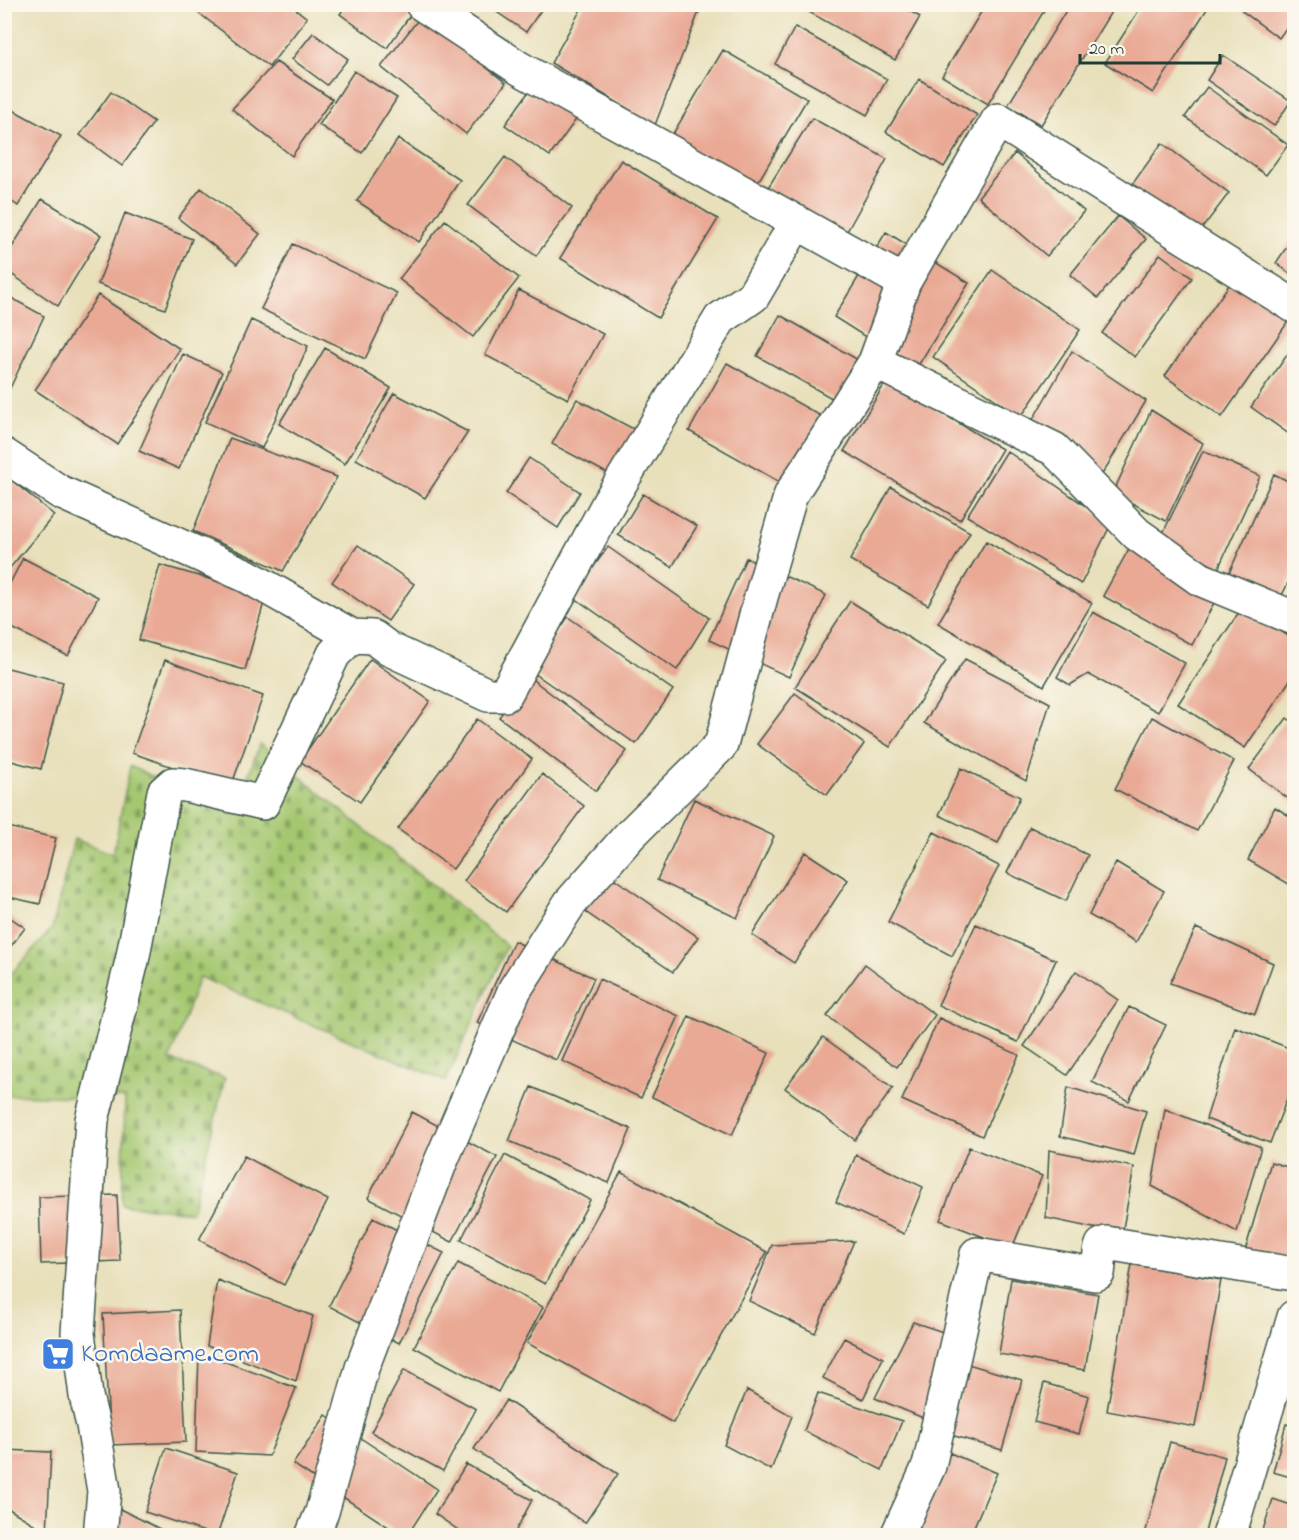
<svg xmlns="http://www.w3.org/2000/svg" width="1299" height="1540" font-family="'Indie Flower',sans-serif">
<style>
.cemetery{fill:url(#cemetery-stones);stroke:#628252;stroke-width:1.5}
.building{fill:#e9a994}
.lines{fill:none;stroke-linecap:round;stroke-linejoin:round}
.minor-casing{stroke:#3d5548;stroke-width:36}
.minor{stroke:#fff;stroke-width:33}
.labels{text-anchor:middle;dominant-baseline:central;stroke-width:5;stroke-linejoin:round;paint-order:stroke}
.shop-label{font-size:27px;fill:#366cbe;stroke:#fbf7ec;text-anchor:start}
</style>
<defs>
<pattern id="cemetery-stones" width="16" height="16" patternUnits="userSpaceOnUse" patternTransform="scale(1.5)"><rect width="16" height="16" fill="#a4c770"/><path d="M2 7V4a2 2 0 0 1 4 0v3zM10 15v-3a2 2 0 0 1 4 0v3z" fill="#85a35d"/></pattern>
</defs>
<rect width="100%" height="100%" fill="#fbf7ec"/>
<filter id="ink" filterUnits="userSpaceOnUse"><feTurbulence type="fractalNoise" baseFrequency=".0167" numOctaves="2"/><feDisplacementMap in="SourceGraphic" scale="12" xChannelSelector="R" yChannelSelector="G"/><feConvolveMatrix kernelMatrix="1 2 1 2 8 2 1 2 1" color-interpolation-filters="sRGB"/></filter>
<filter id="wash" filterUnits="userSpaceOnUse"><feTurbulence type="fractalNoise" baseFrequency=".008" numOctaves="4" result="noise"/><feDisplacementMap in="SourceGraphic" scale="24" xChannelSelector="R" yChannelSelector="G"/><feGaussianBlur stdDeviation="1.35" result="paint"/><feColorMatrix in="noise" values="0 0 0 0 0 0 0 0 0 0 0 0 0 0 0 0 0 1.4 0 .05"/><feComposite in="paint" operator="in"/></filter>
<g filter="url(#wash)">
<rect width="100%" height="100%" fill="#e8e0bb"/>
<path class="cemetery" d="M260,744L507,946L446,1081L199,977L170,1060L225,1078L192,1212L122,1205L125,1098L5,1095L4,973L10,975L52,929L74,839L113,854L130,766L233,815Z"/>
<g id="blocks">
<path class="building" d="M187,4H289L307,18L269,67Z
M347,4H406L414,10L387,48L340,14Z
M485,4H545L526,32Z
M584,4H702L655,125L551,63Z
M801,4H898L920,17L895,60L800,7Z
M986,4H1048L988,104L942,76Z
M1070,4H1100L1111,12L1041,125L1008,105Z
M1143,4L1209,6L1153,93L1105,63Z
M1247,4H1294V17L1279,38L1242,11Z
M421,16L506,83L466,134L381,67Z
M795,27L887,79L867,115L775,64Z
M313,33L348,59L327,85L292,59Z
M723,50L807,99L755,187L671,137Z
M1223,55L1291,101L1274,126L1207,80Z
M276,62L332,99L292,156L232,109Z
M354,71L397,98L362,153L319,125Z
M919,79L977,115L944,167L886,132Z
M532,87L577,118L550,156L505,125Z
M1207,87L1288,145L1266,175L1185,117Z
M111,92L154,122L122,166L80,135Z
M4,105L61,136L18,206L4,196Z
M812,118L887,159L845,235L767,189Z
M398,139L460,180L419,242L357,201Z
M1162,143L1229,193L1188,247L1123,197Z
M1015,153L1084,211L1047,256L978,197Z
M505,157L572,208L536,256L468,205Z
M621,160L718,219L658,318L560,258Z
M201,188L260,234L237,264L178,218Z
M42,199L101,235L58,306L4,269V260Z
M125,213L192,239L165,309L98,284Z
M1118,216L1146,239L1098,298L1070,275Z
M445,220L519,278L473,337L399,279Z
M886,232L969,283L916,369L834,317Z
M1294,236V276L1276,263Z
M293,244L397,293L365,359L261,309Z
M1160,254L1192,278L1135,357L1102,333Z
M992,270L1080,330L1021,417L933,357Z
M1233,279L1290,319L1222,417L1165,376Z
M519,290L603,334L568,399L485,355Z
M4,294L44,316L4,401Z
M98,295L180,349L117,444L35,390Z
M780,315L860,361L837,401L757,356Z
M251,320L308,346L262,448L205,422Z
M1294,345V427L1289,434L1251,407Z
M325,348L391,388L345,464L279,424Z
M1072,351L1146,401L1100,478L1031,423Z
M183,354L222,372L179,469L139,451Z
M727,363L821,416L783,484L689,431Z
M887,380L1002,449L960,520L844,451Z
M394,393L468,432L425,498L356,459Z
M577,399L643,434L618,479L552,444Z
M1151,410L1203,443L1166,521L1113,493Z
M230,438L337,477L283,571L193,531Z
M1007,451L1111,524L1081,584L967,516Z
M1203,451L1260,476L1218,569L1161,537Z
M529,458L580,492L558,528L506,493Z
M4,474L54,515L4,575Z
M1274,474L1294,484V571L1281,597L1229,573Z
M891,487L970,532L928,605L850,560Z
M643,494L697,526L672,567L618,535Z
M986,541L1092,603L1044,686L938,623Z
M358,545L414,584L388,621L332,582Z
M1131,545L1219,593L1192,645L1103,596Z
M608,547L709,618L677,670L572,596Z
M23,558L98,597L68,656L4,624V595Z
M746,558L826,595L789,677L709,640Z
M160,565L266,595L245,670L139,640Z
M850,601L946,661L890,747L795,687Z
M1243,606L1294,640V674L1245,748L1178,704Z
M1093,612L1185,663L1158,712L1088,674L1070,685L1057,677Z
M568,617L673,690L636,744L531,671Z
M370,659L430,701L360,802L300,761Z
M965,659L1050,703L1026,781L924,723Z
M165,660L263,696L231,787L132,753Z
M4,667L63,682L41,769L4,759Z
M529,677L627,751L596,791L499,717Z
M795,693L864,744L827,795L757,744Z
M1152,717L1234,761L1197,831L1115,789Z
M1287,718L1294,723V803L1249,769Z
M477,719L532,759L453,869L398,829Z
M961,768L1020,797L998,843L939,815Z
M542,774L584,806L506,912L464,881Z
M694,799L774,836L737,918L657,880Z
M1275,807L1294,819V887L1248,860Z
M8,827L56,838L40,904L4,896V840Z
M1030,827L1088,855L1066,901L1007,873Z
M934,832L999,866L952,956L888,922Z
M805,852L848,880L794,963L752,935Z
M1116,862L1164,891L1136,942L1089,915Z
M609,875L698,937L673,972L584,911Z
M4,913L25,928L4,955Z
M976,924L1056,960L1018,1042L938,1005Z
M1196,928L1273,963L1255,1014L1170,983Z
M514,941L594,978L556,1060L477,1023Z
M865,964L935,1015L897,1067L827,1016Z
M1076,971L1118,1000L1067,1075L1024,1046Z
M599,979L679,1016L641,1098L562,1061Z
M1129,1007L1166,1025L1129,1101L1092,1082Z
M689,1016L769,1053L732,1135L652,1097Z
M939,1018L1019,1055L982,1136L902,1100Z
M1235,1027L1294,1050V1080L1270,1143L1206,1119Z
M823,1037L893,1088L855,1140L785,1088Z
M531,1087L631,1129L609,1183L509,1141Z
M1068,1087L1146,1111L1134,1155L1060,1136Z
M1165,1109L1261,1147L1237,1232L1152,1186Z
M412,1112L497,1157L452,1242L368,1198Z
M969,1147L1042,1176L1012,1248L940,1220Z
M1049,1150L1134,1167L1122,1234L1046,1218Z
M505,1155L590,1200L545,1284L461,1240Z
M856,1155L923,1187L904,1234L836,1202Z
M244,1156L328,1200L284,1285L199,1240Z
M1271,1162L1294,1169V1265L1245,1251Z
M621,1172L767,1252L673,1423L527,1343Z
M117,1195L120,1261L41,1264L39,1197Z
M373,1218L444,1253L399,1343L329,1306Z
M854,1241L815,1333L749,1301L772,1245Z
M458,1263L543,1307L498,1392L414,1347Z
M1132,1264L1221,1280L1195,1427L1107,1411Z
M1011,1279L1098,1294L1085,1370L999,1354Z
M217,1280L313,1316L296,1381L207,1346Z
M180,1310L186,1442L110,1445L103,1314Z
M913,1322L973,1342L945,1427L875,1398Z
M844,1338L883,1358L863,1399L823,1378Z
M199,1352L296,1388L269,1456L196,1452Z
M968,1364L1022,1380L1002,1450L948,1434Z
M404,1370L476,1409L443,1471L371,1432Z
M1044,1383L1089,1396L1079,1434L1034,1422Z
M747,1390L792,1416L771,1470L724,1445Z
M818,1393L902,1421L882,1470L804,1431Z
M506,1400L618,1474L585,1523L474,1449Z
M326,1415L437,1489L407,1536H402L293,1464Z
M1286,1424L1294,1426V1478L1273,1472Z
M1170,1442L1225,1457L1204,1536H1152L1145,1534Z
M166,1448L238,1472L217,1536L145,1512Z
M4,1450L51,1452L47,1532L4,1506Z
M950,1453L997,1473L970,1536H916Z
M466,1464L532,1500L513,1536H467L435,1514Z
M1273,1499L1294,1506V1536H1261Z
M120,1509L174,1536H113Z"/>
</g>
</g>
<g filter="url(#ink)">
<use href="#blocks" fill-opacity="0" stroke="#3d5548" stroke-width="1.5"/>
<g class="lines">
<defs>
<path id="minor" d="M422,4L519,68L904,282L875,362L1054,449L1137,534L1200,579L1294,618
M904,282L998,120L1294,306
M4,455L60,492L247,576L352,636
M100,1536L104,1491L93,1425L86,1396L78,1333L92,1120L132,961L164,792L173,784L185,785L263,803L334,654L352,636L373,637L389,649L488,695H505L609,502L720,319L753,296L797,222
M312,1536L322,1512L362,1368L439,1166L515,989L570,903L630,835L721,745L761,597L791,494L875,362
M897,1536L929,1466L977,1254L1095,1274L1098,1273C1100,1264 1098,1254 1102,1245L1106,1243L1294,1274
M1229,1536L1294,1317"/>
</defs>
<use href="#minor" class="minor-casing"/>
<use href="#minor" class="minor"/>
</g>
</g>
<defs>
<symbol id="supermarket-square" viewBox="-11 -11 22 22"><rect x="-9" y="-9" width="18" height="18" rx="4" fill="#3f7fe0" stroke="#fbf7ec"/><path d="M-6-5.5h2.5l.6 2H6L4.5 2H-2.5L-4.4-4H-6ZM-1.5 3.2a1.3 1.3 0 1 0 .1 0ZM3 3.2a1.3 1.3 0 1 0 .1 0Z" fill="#fff"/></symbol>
</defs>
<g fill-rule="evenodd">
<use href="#supermarket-square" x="39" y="1335" width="38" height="38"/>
</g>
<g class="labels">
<g class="shop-label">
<text x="81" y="1354">Komdaame.com</text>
</g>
</g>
<rect width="1299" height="1540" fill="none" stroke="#fbf7ec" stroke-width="24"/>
<path d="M1080 54v9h140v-9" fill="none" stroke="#1f3d34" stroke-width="3"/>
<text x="1089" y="54" font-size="18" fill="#1f3d34" stroke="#fbf7ec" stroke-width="4.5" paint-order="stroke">20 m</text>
</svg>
